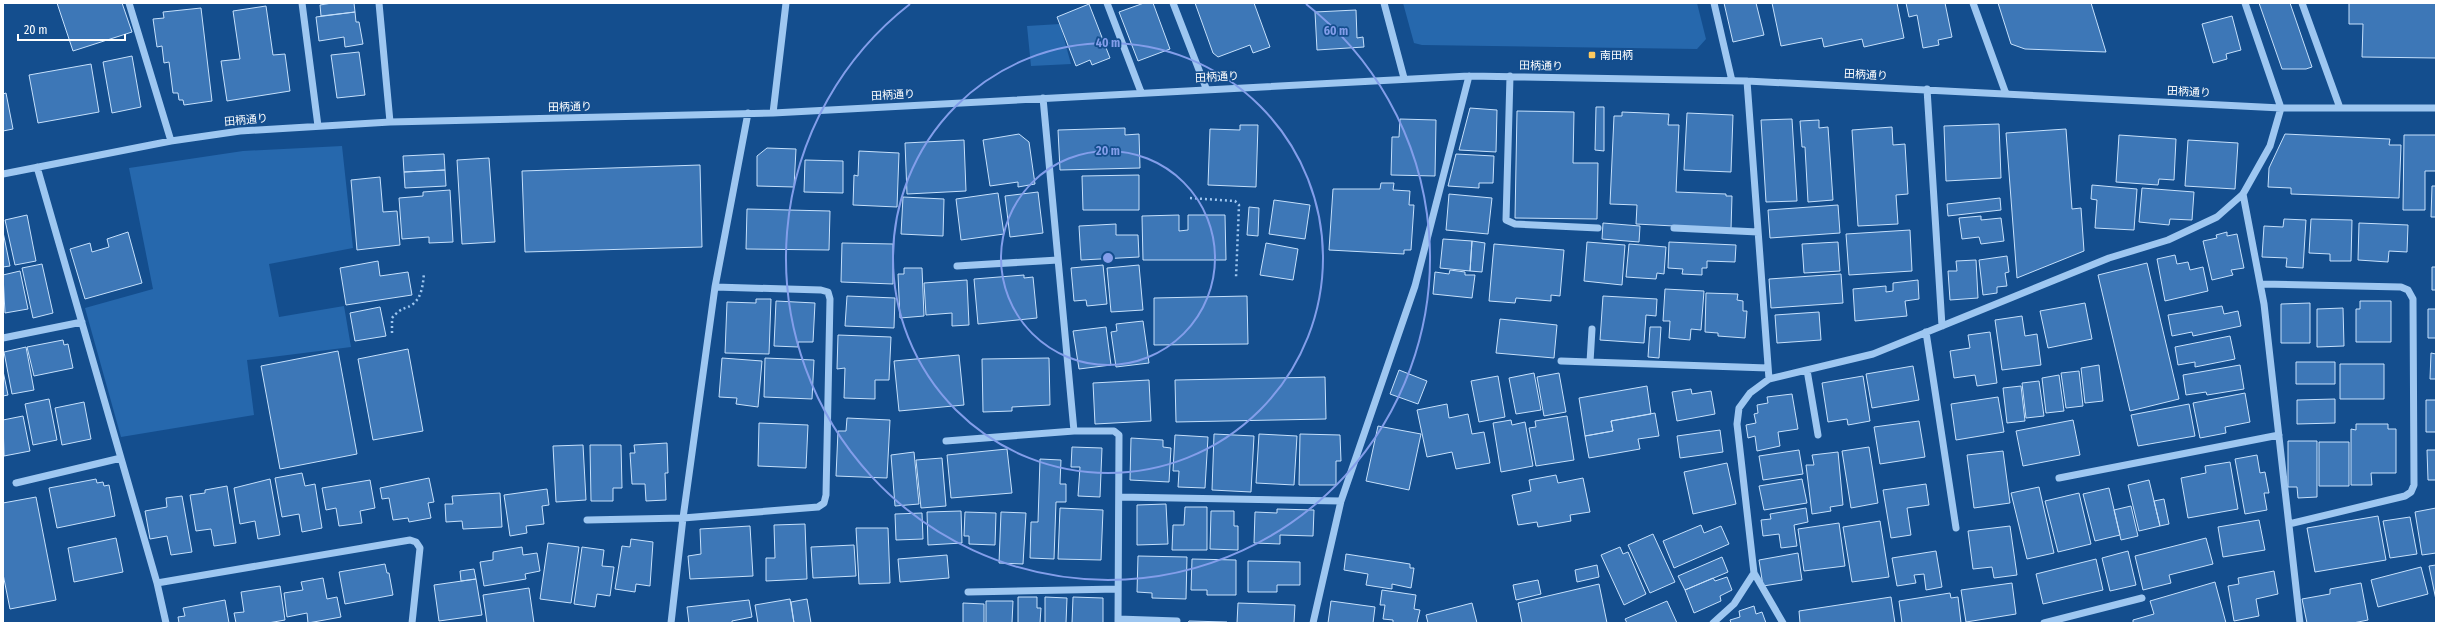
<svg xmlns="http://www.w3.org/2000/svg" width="2439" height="626" font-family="'Fira Sans Condensed','Noto Sans JP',sans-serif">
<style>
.green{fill:#2668ad}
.building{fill:#3d77b7;stroke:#c5e0fc}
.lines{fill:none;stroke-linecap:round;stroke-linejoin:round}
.path{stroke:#9ec7f1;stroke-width:2.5;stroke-dasharray:2 3;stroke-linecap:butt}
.minor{stroke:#9ec7f1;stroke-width:7}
.ring{fill:none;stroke:#839eea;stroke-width:2}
.poi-dot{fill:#ffca5e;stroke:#144e8e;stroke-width:1.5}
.labels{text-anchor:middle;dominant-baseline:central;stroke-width:3.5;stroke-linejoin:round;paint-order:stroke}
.poi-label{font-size:11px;fill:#fff;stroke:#144e8e;text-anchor:start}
.street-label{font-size:11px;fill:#fff;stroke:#144e8e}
.centre{fill:#839eea;stroke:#144e8e;stroke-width:2}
.ring-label{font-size:12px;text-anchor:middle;font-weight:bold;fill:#839eea;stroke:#144e8e;stroke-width:3.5;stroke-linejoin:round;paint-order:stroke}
</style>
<rect width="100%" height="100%" fill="#144e8e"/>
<path class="green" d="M1403,3H1697L1706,39L1697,49L1422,45L1414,43Z
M1060,24L1071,64L1031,66L1027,26Z
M342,146L353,248L269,264L279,317L344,306L351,347L247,360L254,415L121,437L85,308L153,289L129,168L243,151Z"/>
<path class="building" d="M57,3H122L132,32L73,51Z
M332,3H354L355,12L321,16L320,5Z
M1144,3H1153L1170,49L1138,61L1119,12Z
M1195,3H1254L1270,47L1253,53L1250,45L1218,57L1213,53Z
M1724,3H1759H1756L1764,35L1733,42Z
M1772,3H1897L1904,38L1864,47L1862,39L1824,47L1822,38L1781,46Z
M1906,3H1945L1952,37L1938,40L1939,45L1923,48L1917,15L1909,17Z
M1998,3H2091L2106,52L2025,49L2011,44Z
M2259,3H2290L2312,67L2306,69H2282Z
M2349,3H2436V58L2362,57L2363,24H2349Z
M1089,4L1110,58L1092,65L1090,60L1076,66L1057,17Z
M266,6L273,55L285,54L290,91L227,101L221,61L240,59L233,11Z
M201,8L212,101L184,105L183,100H179L178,93H173L169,62L164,63L162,46L157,47L153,19L164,18L163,12Z
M1356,10L1357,38L1363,37L1364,47L1317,50L1315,12Z
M355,12L356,22H359L363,44L345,47L344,37L319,41L316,17Z
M2232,16L2241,50L2226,54L2227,59L2213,63L2202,24Z
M359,52L365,95L337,98L331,55Z
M132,56L141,107L112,113L103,62Z
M91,64L99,112L38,123L29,75Z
M6,93L13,129L3,131V94Z
M1596,107H1604V151L1595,150Z
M1470,108L1497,110L1496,152L1459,150Z
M1517,111L1574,112L1573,163H1598L1597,219L1515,218Z
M1622,112L1669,114L1668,125H1679L1676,192L1726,194V196H1732L1731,229L1636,224L1637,205L1610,204L1614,116H1622Z
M1687,113L1733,115L1731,172L1684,170Z
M1400,119L1436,120L1435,176L1391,175L1392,137H1399Z
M1792,119L1797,201L1766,202L1761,120Z
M1819,120V128L1828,127L1833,200L1808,202L1805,147H1802L1800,121Z
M1999,124L2001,178L1946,181L1944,126Z
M1240,125H1258L1256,187L1208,185L1210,129L1240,130Z
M1892,127L1893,145L1905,144L1908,194L1896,195L1898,224L1858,226L1852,130Z
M1125,128V135L1139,134L1140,168L1060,170L1058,130Z
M2066,129L2072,209L2081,208L2084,251L2017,278L2006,133Z
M1019,134L1029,142L1035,184L1018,187V182L990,186L983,140Z
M2285,134L2390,139L2389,145H2401L2399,198L2291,194V188L2268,187L2269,168Z
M2119,135L2176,139L2174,180L2159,179L2158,185L2116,182Z
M2404,135H2436V171H2425V210H2403Z
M964,140L966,191L907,194L905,143Z
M2188,140L2238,143L2235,189L2185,186Z
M767,148L796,149L794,187L757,186V156Z
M859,151L899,153L897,207L853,205L854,175L858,176Z
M444,154L445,170L404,172L403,156Z
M1456,154L1494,156L1493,183H1479V188L1448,186Z
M489,158L495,242L462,244L457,160Z
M805,160L843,161V193L804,192Z
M700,165L702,247L525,252L522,171Z
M445,170L446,186L405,188L404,172Z
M1139,175V210H1083L1082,176Z
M380,177L383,212L397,211L400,245L357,250L351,180Z
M1381,183H1394L1393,190L1410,191L1409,205H1414L1411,250H1404V254L1329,250L1333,189H1380Z
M2092,185L2137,189L2134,230L2095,228L2097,200L2091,199Z
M2432,186H2436V217H2431Z
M2142,188L2194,192L2192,220L2170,219L2169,225L2139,222Z
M450,190L453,242L429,243V237L402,239L399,198L423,196V192Z
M1038,192L1043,233L1010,237L1005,196Z
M998,193L1004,234L961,240L956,199Z
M1449,194L1492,198L1488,234L1446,230Z
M903,197L944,199L943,236L901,234Z
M2000,198L2001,210L1948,216L1947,204Z
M1274,200L1310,205L1305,239L1269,234Z
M1838,205L1840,233L1770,238L1768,210Z
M1249,207L1259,208L1258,236L1247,235Z
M747,209L830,211L829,250L746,249Z
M27,215L36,261L15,265L5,220Z
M1179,215V231L1188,230V215H1225L1226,260H1143L1142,216Z
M1981,216V220L2001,218L2004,241L1981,244L1979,237L1962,239L1959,218Z
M2284,219L2306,220L2303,268L2286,267L2287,258L2262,257L2264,226L2283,227Z
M2311,219L2352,220L2351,261H2330V254L2309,253Z
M1603,223L1640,226L1639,242L1602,239Z
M2359,223L2408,225L2407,252L2389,251L2388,262L2358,260Z
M1116,224V235H1138L1139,257L1081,260L1079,226Z
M1910,230L1912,271L1849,275L1846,234Z
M3,232L10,266L3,267Z
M128,232L142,283L85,299L70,249L90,243L92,252L109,247L107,239Z
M2227,232V236L2237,234L2244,268L2231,270L2233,275L2212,280L2203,241L2217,238L2216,235Z
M1443,239L1472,241L1470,271L1440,268Z
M1472,241L1485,243L1482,272L1470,271Z
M1587,242L1625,245L1622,285L1584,281Z
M1669,242L1736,245L1735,262L1707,261V268H1702V275L1682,274L1683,269L1668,268Z
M1838,242L1840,271L1804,273L1802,244Z
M842,243L893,244V284L841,282Z
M1266,243L1298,249L1293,280L1260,275Z
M1494,244L1564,250L1560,296L1551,295V301L1516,298L1515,303L1489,301Z
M1629,244L1666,247L1664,274L1657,273L1656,279L1626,277Z
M2175,255L2177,264L2188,262L2190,270L2203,267L2208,291L2165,301L2157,259Z
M2007,256L2009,272L2005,273L2007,286L1997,287V293L1983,295L1979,260Z
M1976,260L1978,298L1950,300L1948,271H1957L1956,261Z
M378,261L380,276L408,272L412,295L346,305L340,268Z
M2147,263L2179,399L2130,411L2098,275Z
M42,264L53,313L33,318L22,268Z
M1103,265L1107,304L1087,306L1086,300L1074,301L1071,268Z
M1139,265L1143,310L1111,312L1107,268Z
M2432,267H2436V290H2432Z
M904,268H922L924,316L900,318L898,274H904Z
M1450,270L1465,272V275H1475L1472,298L1433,294L1435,272L1449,274Z
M20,271L28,309L5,313L3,275Z
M1841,274L1843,303L1771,308L1769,279Z
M1024,275V278L1033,277L1037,318L978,324L974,279Z
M967,280L969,325L952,326V313L926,315L924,283Z
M1918,280L1919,299L1905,301L1907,316L1855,321L1853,289L1886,286V292L1893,291V283Z
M1665,289L1704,291L1701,330L1691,329L1690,340L1669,338L1670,321H1663Z
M1706,293L1738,294L1737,300L1743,301V311H1747L1745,338L1718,336V333L1705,332Z
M847,296L895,298L894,328L845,326Z
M1247,296L1248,344L1154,345V298Z
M1603,296L1657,299L1656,316L1646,315L1644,343L1600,340Z
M756,299H771L769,354L725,353L727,302L756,303Z
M776,301L815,303L813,342H798V347L774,346Z
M2360,301H2391V342H2356V309H2360Z
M2085,303L2092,339L2048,348L2040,311Z
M2310,303V343H2281V304Z
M2222,306L2224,314L2238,311L2241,326L2193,336L2192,332L2172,336L2168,315Z
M380,307L386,336L355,341L350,313Z
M2343,308L2344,346L2317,347V309Z
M2428,309H2436V338H2428Z
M1819,312L1821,340L1777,343L1775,315Z
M2022,316L2025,336L2037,334L2041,365L2002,370L1995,320Z
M1500,319L1557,325L1554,358L1496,353Z
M1143,321L1149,363L1116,367L1111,332L1117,331L1116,324Z
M1106,327L1111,365L1079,369L1073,331Z
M1650,327H1661L1659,358L1648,357Z
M1990,332L1997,383L1977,386L1975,375L1954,378L1950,351L1970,348L1968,335Z
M838,335L891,337L889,380H875V399L844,398L845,368L837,369Z
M2230,336L2235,359L2195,367V362L2178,365L2175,347Z
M63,340L64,345L68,344L73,368L34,376L27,347Z
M26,347L34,390L12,394L4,352Z
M408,349L423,431L373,440L358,359Z
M338,351L357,454L280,469L261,366Z
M2431,353L2436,354V379H2430Z
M959,355L964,405L899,411L894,361Z
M722,358L762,361L758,407L736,404L737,398L719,397Z
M765,358L814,360L812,399L764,397Z
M1049,358L1050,405L1012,407V411L983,412L982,359Z
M2296,362H2335V384H2296Z
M2340,364H2384V399H2340Z
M2099,365L2103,401L2085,403L2081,368Z
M2240,365L2244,389L2207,395L2206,392L2186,395L2183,375Z
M1913,366L1919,400L1872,408L1866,374Z
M1399,370L1427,381L1418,404L1390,394Z
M3,371L8,395L3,396Z
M2079,371L2083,406L2066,408L2061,373Z
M1534,373L1541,410L1516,414L1509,378Z
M1559,373L1566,412L1544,416L1537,377Z
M2059,375L2064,411L2046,413L2042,378Z
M1498,376L1505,417L1479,422L1471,381Z
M1863,376L1870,421L1848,425L1847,419L1828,422L1822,383Z
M1325,377L1326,419L1176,422L1175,380Z
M1149,380L1151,421L1095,424L1093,383Z
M2039,381L2044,416L2026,418L2022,383Z
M1647,386L1651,414L1611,421L1613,431L1585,436L1579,398Z
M2021,386L2025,421L2007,423L2003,388Z
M1691,389L1692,394L1711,391L1715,414L1677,421L1672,392Z
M2245,393L2250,422L2225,427L2226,433L2200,438L2193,403Z
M1792,394L1798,429L1778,432L1780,446L1757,451L1755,436L1748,438L1746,425L1756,423L1754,414L1758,413L1757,405L1768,403L1767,397Z
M1998,397L2004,432L1956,440L1951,404Z
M49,399L57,440L33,445L25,404Z
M2335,399V423L2297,424V400Z
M2426,400H2436V432H2426Z
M84,402L91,439L62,445L55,408Z
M1447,404L1449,418L1468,414L1472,434L1484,432L1490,463L1456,469L1452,452L1427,457L1417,410Z
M2189,404L2195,436L2138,446L2131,415Z
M1655,413L1659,436L1638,439L1640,449L1589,458L1585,436L1613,431L1611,421Z
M23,416L30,451L4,456L3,420Z
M1567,416L1574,460L1536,466L1529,428L1536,427L1535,421Z
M847,418L890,420L887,478L836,476L838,431H846Z
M1511,420L1512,425L1525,422L1533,466L1501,472L1493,423Z
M2073,420L2080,455L2023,466L2016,431Z
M1919,421L1925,457L1880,464L1874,427Z
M759,423L808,425L806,468L758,466Z
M2356,424H2388V429H2396V473H2371L2372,485H2351V429L2356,430Z
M1378,426L1421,434L1409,490L1366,481Z
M1720,430L1723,452L1680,458L1677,436Z
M1214,434L1254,436L1251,492L1212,490Z
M1259,434L1297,436L1294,485L1256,483Z
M1300,434L1340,435L1341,461H1336V485H1299Z
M1175,435L1208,437L1205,488L1178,487L1179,471H1173Z
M1131,438L1163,440V447L1171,448L1169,482L1130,480Z
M2288,441H2317V497L2298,498L2297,487H2288Z
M2319,442H2349V486H2319Z
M667,443L668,473H665L666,500L646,501L645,484H632L630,453H635L634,445Z
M583,445L586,500L556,502L553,446Z
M590,445H621L622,488H613V501H591Z
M1072,447L1102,448L1100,497L1078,496L1080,467H1071Z
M1869,447L1878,503L1851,508L1842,451Z
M1007,449L1012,493L951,498L947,455Z
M1799,450L1803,474L1763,480L1759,456Z
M2427,450H2436V480H2428Z
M2003,451L2010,503L1974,508L1967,455Z
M914,452L919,504L895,506L891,455Z
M1838,452L1843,505L1830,507L1831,511L1812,514L1806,465H1814L1812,455Z
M2257,455L2260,473L2265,472L2269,493H2264L2267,510L2245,514L2235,459Z
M942,458L946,506L921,508L916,460Z
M1040,459L1061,460L1060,484H1066V502H1056L1054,559L1030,558L1031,522H1038Z
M2230,462L2238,509L2188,518L2181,478L2206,473L2205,466Z
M1727,463L1736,504L1693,514L1684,472Z
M302,473L305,486L315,484L322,528L302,532L299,514L282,517L275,478Z
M1556,475L1558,483L1583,478L1590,512L1570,515L1571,521L1538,527L1537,522L1518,525L1512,495L1531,491L1529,480Z
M429,478L434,502L428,503L431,518L409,522L408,518L393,520L389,498L382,499L380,488Z
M96,479L97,483L103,482L104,486L109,485L115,516L57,528L49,488Z
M270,479L280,535L258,539L255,521L240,524L234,488Z
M1802,479L1807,503L1764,510L1759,486Z
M370,480L375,508L360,511L362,523L339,526L336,508L326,510L322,488Z
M2149,480L2160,526L2139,531L2128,485Z
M1926,484L1929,505L1907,508L1911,535L1891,538L1883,490Z
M227,486L236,543L214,546L211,529L196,531L190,495L205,493V490Z
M2039,487L2054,553L2027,559L2011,493Z
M2109,488L2120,535L2095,541L2083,494Z
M547,489L549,505L542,506L544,524L526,526L527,533L510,536L504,495Z
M500,493L502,527L463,529L462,521L446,522L445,504H453L452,496Z
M2079,493L2091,544L2058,552L2045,501Z
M182,496L192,552L171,555L167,536L150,539L145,511L167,507L166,498Z
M36,497L56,600L10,609L3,574V503Z
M2164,499L2169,524L2160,526L2154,501Z
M1166,504L1168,544L1137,545V505Z
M2131,506L2138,536L2121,540L2114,510Z
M1185,507H1207V550H1172L1173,525H1184Z
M1060,508L1103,510L1101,560L1058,559Z
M1806,508L1808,522L1794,525L1797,546L1781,548L1779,534L1763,536L1761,520L1771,519L1770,514Z
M2436,508V553L2422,555L2415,512Z
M1277,509L1314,510L1313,536L1280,535V544L1254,543L1255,512L1277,513Z
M961,511L962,543L928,545L927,512Z
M1211,511H1234V526H1238V550L1210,549Z
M965,512L996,513L995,545L969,544V536H964Z
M1001,512L1026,513L1023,564L999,563Z
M922,513L923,539L896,540L895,514Z
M2378,516L2386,560L2315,572L2307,528Z
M2410,517L2417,554L2390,558L2383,521Z
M2259,520L2265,550L2223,557L2218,527Z
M1880,521L1889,577L1852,582L1843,527Z
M1839,523L1845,566L1804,571L1798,529Z
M805,524L807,579L766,581V558H775L774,525Z
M1701,525L1704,533L1721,526L1729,544L1674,568L1663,541Z
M750,526L753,576L690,579L688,556L701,554L700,529Z
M2010,526L2017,575L1994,578L1992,567L1973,569L1968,531Z
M856,528H888L890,583L859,584Z
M1653,534L1675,582L1650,593L1628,545Z
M116,538L123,572L74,582L68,548Z
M2206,538L2213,564L2169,575L2171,583L2143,590L2135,556Z
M631,539L653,542L650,586L636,584L635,592L615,589L622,546L630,547Z
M548,543L579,547L571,603L540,599Z
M854,545L856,576L813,578L811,547Z
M522,547L523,555L537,553L540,571L525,574L526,579L484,586L480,562L493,560V552Z
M582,547L604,550L602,566L614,567L610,596L597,594L595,607L574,604Z
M1620,547L1623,554L1628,552L1646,594L1624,605L1601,555Z
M1936,551L1942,587L1926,590L1924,574L1914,575L1916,583L1897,586L1892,558Z
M2128,551L2136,585L2110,591L2102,558Z
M1798,553L1802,580L1763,586L1759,560Z
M1346,554L1410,564V568H1414L1411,588L1392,584V589L1366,585L1368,574L1344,570Z
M947,555L949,578L900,582L898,559Z
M1138,556L1187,557L1186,599L1152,598V593L1137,592Z
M1722,557L1728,572L1685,590L1678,576Z
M1192,559L1236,560V595H1207V590H1191Z
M2096,559L2103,590L2043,604L2036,574Z
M1248,561L1300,562V585H1277V592H1248Z
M385,564L387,573H389L393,595L345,604L339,572Z
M1597,565L1599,577L1577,582L1575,570Z
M2436,565V600L2429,566Z
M2421,567L2428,594L2378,607L2371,580Z
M474,569L476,579L461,581L460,571Z
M2274,571L2278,594L2256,599L2259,616L2234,621L2228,586L2239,584L2238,578Z
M1727,577L1732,590L1720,596L1721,601L1694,613L1685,590L1713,578L1715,581Z
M323,578L327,599L337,597L341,617L308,623L307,613L287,617L284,593L303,590L301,582Z
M476,579L482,615L439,621L434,585Z
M1538,580L1541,594L1516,600L1513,585Z
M2215,582L2226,623H2133V620L2154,614L2150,601Z
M2012,583L2016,614L1966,622L1961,590Z
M2361,583L2368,620L2353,623H2307L2302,599L2330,594V589Z
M1599,584L1607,623H1522L1518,603Z
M280,586L285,620L268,623H236L234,613L244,612L241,592Z
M529,588L534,623H487L483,595Z
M1382,590L1416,595L1414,609L1420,610L1417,623H1393V620L1383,619L1385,605H1380Z
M1950,593L1951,598L1958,597L1961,623H1902L1899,601Z
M1018,597H1037V608H1041L1040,623H1018Z
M1045,597L1067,598L1066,623H1045Z
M1073,597L1103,598V623H1072Z
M1891,597L1895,623H1800L1799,611Z
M790,599L794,623H758L755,605Z
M807,599L811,623H794L791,602Z
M225,600L229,623H179L178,617L185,616L183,608Z
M749,600L752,617L732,621V623H689L687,607Z
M986,601H1013L1012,623H986Z
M1331,601L1375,607L1373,623H1328Z
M1667,601L1677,623H1627L1625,619Z
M963,603L984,604V623H963Z
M1238,603L1295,605L1294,623H1237Z
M1472,603L1477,623H1428L1426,615Z
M1754,606L1756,614L1762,612L1766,623H1731L1730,620L1740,617L1739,611Z
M1189,621L1227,622V623H1188Z"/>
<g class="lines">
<path class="path" d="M1190,198L1235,201L1239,205L1236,278
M392,333V318C402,306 405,310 413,304C422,297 423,284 424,273"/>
<path class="minor" d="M129,3L171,141
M302,3L318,126
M379,3L390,122
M1107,3L1141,92
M1173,3L1206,88
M1384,3L1404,78
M1714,3L1732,81
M1973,3L2006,94
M2302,3L2340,108
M1510,76L1506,220L1515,224L1598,228
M1747,81L1769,379
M1927,89L1942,326
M1043,98L1074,431H1114L1119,435L1118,623
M773,113L786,3
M37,167L157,583L166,623
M3,174L171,141L240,131L390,122L773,113L1469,76L1747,81L2281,108H2436
M2243,194L2264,304L2300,623
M1674,228L1758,232
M957,266L1058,260
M2261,284L2401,287L2408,290L2413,299L2414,485L2411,492L2405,496L2289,524
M1592,329L1590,362L1768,368
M1926,332L1956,528
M3,338L82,322
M1561,361L1590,362
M1807,370L1818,435
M946,441L1074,431
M2059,478L2279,435
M16,483L121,458
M1119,497L1341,501
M587,520L683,518L818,507L824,503L826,495L830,299L828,292L821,290L715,287
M157,583L410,540L416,542L420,548L412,623
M968,592L1118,589
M1118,619L1177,621
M671,623L683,518L715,287L748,113
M1313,623L1341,501L1415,286L1469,76
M1713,623L1734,604L1754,573
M1783,623L1754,573L1737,424L1739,408L1750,393L1769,379L1873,354L2109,258L2168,240L2217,217L2243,194L2270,146L2281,108L2245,3
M2044,623L2142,598"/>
</g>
<g class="ring">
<circle cx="1108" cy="258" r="107"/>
<circle cx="1108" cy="258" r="215"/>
<path d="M1306 4A322 322 0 1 1 910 4"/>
</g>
<rect class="poi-dot" x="1588" y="51" width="8" height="8" rx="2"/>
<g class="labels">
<g class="poi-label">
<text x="1600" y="55">南田柄</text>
</g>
<g class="street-label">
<text transform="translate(1541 66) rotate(1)">田柄通り</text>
<text transform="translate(1866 75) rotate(3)">田柄通り</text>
<text transform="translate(1217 77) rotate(-3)">田柄通り</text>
<text transform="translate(2189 92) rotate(3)">田柄通り</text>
<text transform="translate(893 95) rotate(-3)">田柄通り</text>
<text transform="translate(570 107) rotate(-1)">田柄通り</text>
<text transform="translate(246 120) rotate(-5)">田柄通り</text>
</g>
</g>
<circle cx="1108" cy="258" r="6" class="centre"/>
<g class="ring-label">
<text x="1336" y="35">60 m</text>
<text x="1108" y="47">40 m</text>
<text x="1108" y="155">20 m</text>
</g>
<rect width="2439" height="626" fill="none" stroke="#ffffff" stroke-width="8"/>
<path d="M18 34v6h107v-6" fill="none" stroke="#ffffff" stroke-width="2"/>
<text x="24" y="34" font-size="12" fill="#ffffff" stroke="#144e8e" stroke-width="3" paint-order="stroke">20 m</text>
</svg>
